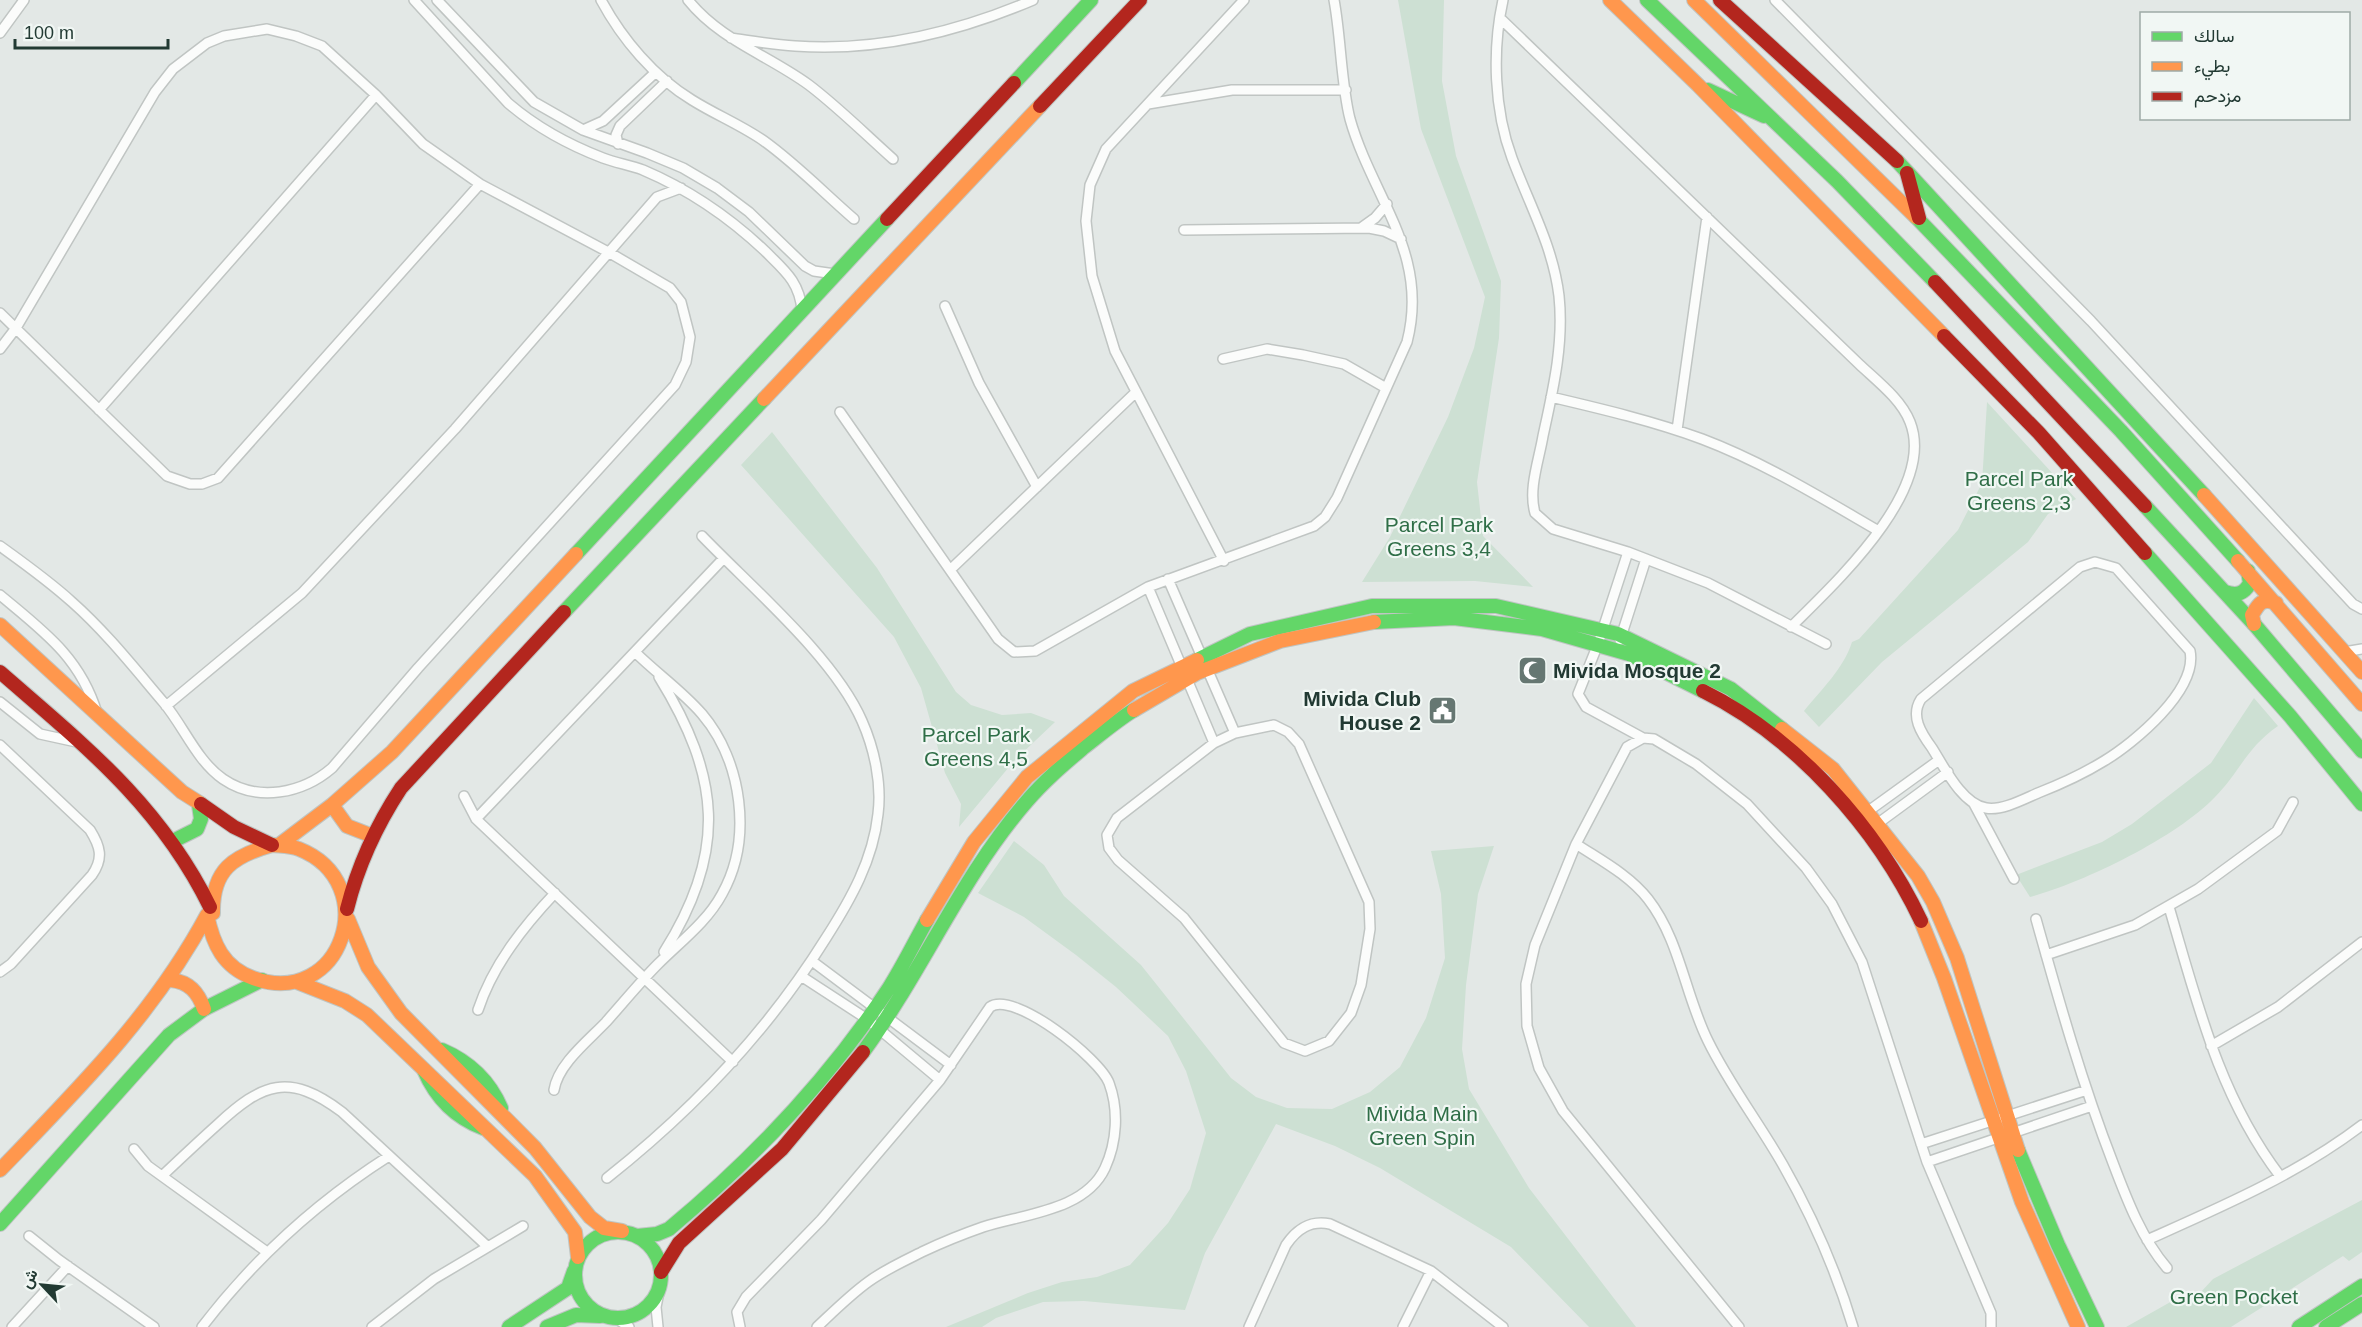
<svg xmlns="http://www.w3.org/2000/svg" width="2362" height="1327" font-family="Helvetica,Vazirmatn,sans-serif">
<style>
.green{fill:#cde0d3}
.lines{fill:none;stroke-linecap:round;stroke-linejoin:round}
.street-casing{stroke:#c0c5c3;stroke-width:12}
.fast-casing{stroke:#bfc5c3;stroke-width:16}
.slow-casing{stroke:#bfc5c3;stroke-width:16}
.jam-casing{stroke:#bfc5c3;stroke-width:16}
.street{stroke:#fbfcfb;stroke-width:9}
.fast{stroke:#63d668;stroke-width:14}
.slow{stroke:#ff974d;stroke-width:14}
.jam{stroke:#b3261e;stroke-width:14}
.labels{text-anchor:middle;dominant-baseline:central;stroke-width:4.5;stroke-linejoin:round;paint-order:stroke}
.park-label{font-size:21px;fill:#2f6e47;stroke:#f1f7f4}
.poi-label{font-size:21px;font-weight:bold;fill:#223a33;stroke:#f1f7f4;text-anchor:start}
</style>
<rect width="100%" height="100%" fill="#e3e8e6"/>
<path class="green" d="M1398,0H1444L1442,81L1456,156L1501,281L1499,338L1477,482L1483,536L1533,587L1475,581L1362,582L1390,537L1448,417L1474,348L1485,297L1421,129Z
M1987,402L2076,499L2048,514L2028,542L1882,662L1819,727L1804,711C1821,690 1844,668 1852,642L1859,639L1958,530L1982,483Z
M772,432L877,568L956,692L971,705L1002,715L1031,713L1055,722L1014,761L959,827L961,804L945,773L921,688L894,637L741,465Z
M2254,698L2278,726C2246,748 2240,772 2215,797C2177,837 2083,883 2030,897L2016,875L2102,842L2132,824L2211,763Z
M1014,841L1044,865L1064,896L1141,965L1231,1078L1256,1097L1287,1108L1332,1109L1370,1092L1400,1067L1426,1018L1445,958L1441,894L1431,851L1494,846L1478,894L1466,985L1462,1049L1469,1089L1529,1188L1636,1327H1589L1511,1247L1380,1168L1335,1146L1276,1124L1205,1253L1185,1310L1084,1301L1043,1302L996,1318L982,1327H946L1028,1293L1062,1282L1097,1277L1130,1265L1168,1223L1190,1189L1206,1133L1186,1071L1168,1036L1116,987L1076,955L1024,917L978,893Z
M2362,1200V1252L2349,1261L2343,1256L2231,1327H2126L2174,1300L2200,1293L2213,1279Z"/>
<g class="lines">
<defs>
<path id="street" d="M414,0L508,103C536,127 569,145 603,158C616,163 630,165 643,170C690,190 728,216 765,251C784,270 800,282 802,311
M437,0L534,102L583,130L647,153L683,168L717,188L749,212L805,266L814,271L835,274
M601,0C622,39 654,77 692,100C716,115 741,125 764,141C796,164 824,193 854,219
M688,0C720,40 768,55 809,85C838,107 865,134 893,159
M1503,0C1492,50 1494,110 1512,158C1529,204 1553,246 1559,296C1564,344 1553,390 1543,436C1539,460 1528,489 1535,513L1553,529L1628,552L1708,583L1826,644
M1775,0L2091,321L2353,604L2362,609
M1500,18L1859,364C1877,381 1901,399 1910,422C1937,490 1834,584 1791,627
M0,33L24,0
M731,38C752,41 774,45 795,46C877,52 958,32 1033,0
M1148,104L1232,90H1346
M583,130L603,121L656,72
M618,144L616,135L620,126L667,81
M1361,228L1375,218L1387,204
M1184,230L1369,228L1384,231L1401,239
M945,306L979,383L1037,487
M0,313L167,476L190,484H202L218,478L480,184
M0,349L16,328L155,92L173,69L207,43L224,36L267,29L296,36L322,46L376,95L423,144L480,184L610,253L670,288L681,302L690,337L686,362L675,385L418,668L332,768C303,793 258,803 223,779C197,761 184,727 164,703C135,669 106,632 72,602C49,581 25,564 0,546
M1223,359L1267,349L1303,355L1344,364L1386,388
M1551,397C1602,409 1653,421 1702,439C1763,462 1820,497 1877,530
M99,410L376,95
M840,412L998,639L1014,652L1035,651L1148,587L1314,526L1325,517L1337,498L1407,342C1430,254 1372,197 1350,119C1341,84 1341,37 1334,0
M1677,430L1707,217
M1628,552L1598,644L1578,694L1586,707L1643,738
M1224,561L1115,351L1092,276L1086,221L1090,185L1106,149L1244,0
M2095,562L2116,568L2190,651C2198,690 2134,743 2104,761C2083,774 2061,784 2038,793C2024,799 2002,811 1986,808C1962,804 1944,767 1932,748C1921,733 1910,716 1921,699L2080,567Z
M950,570L1136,392
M1168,579L1235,733
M1148,587L1214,743
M0,595C43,631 80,657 97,713
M1620,640L1646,559
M2344,652L2362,649
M659,677C720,776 728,851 664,952
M0,702L40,734L81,743
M166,706L302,593L455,429L657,197L681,188
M1274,725L1288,732L1299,744L1369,902L1370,929L1361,985L1351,1013L1329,1041L1305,1051L1284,1043L1184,918L1118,860L1109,848L1107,835L1117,818L1214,743L1235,733Z
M0,745L90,830C100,846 104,858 92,875L11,964L0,972
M464,796L476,819L733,1062
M1974,804L2014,879
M476,819L723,559
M1856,820L1939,760
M1873,827L1948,772
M1576,844C1602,861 1629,875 1648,899C1680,940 1685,995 1708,1041C1729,1084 1759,1123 1783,1165C1812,1216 1836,1270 1853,1327
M2169,907C2197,1002 2219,1096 2280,1176
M2036,919C2059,1001 2082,1083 2113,1163C2127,1200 2142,1239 2167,1268
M2046,955L2135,925L2198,889L2277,831L2293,802
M812,961L951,1065
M801,976L867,1019L940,1080
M478,1010C493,965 523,927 555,893
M2211,1046L2278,1007L2362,942
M554,1090C558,1064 589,1040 606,1022C623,1003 640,982 658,964C680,942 707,922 722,894C753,839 742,761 702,714C681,690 656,673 635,652
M1921,1144L2087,1090
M134,1149L148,1166L267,1252
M1927,1162L2092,1106
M162,1176C180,1159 198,1142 217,1125C262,1083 289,1072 342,1112L488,1247
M607,1178C693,1110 768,1031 826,938C851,899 873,860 878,814C882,783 874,748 862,721C834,657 751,587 702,536
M29,1236L59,1260L154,1327
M2147,1240C2221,1207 2298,1174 2362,1125
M617,1319L629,1327
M12,1327L68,1266
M202,1327C254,1259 317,1202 389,1156
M372,1327L434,1279L523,1226
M658,1327L656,1307L660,1287
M740,1327L737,1312L746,1297L821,1220L940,1080L990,1007C1014,990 1100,1059 1109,1083C1119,1110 1117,1142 1105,1168C1085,1211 1023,1214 983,1227C963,1234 943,1242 924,1251C906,1260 884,1270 868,1282C850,1295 833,1312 817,1327
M1249,1327L1286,1245C1297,1229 1310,1220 1330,1224L1431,1271L1503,1327
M1403,1327L1431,1271
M1739,1327L1563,1111L1539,1068L1527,1026L1526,984L1535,945L1576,844L1627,747L1643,738L1654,739L1696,764L1747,804L1806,868L1832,904L1862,962L1927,1162L1991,1313V1327"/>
<path id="fast" d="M1647,0L1837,181L1935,282
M1014,83L1091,0
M1708,90L1764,116
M1897,161L2204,495
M1916,217L2121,431L2238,561
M2145,506L2254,624L2362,751
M2145,553L2290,716L2362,804
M576,554L887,219
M2225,592C2237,596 2244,594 2250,583L2248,571
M564,612L764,399
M1374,622L1454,618L1542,629L1629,654L1703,691
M1197,660L1250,634L1372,606H1496L1618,634L1731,689L1782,729
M175,840L197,829L201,819L199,805
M442,1050C470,1062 489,1080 501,1108
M863,1052C922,972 961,877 1027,801C1044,781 1063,765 1083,748C1100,735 1116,721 1134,710
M424,1070C436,1098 454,1117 483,1128
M2018,1150L2058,1245L2097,1327
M0,1224L169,1035L204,1009L262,980
M575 1275a43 43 0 1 1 86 0a43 43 0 1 1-86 0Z
M637,1236L657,1234L669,1229C753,1159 829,1079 889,988C903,966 914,943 927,920
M509,1327L568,1288L574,1271
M547,1327L576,1315L600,1316
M2299,1327L2362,1286
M2326,1327L2362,1304"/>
<path id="slow" d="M1610,0L1698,85L1944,336
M1694,0L1916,217
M764,399L1040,106
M2204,495L2362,672
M2238,561L2362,704
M2254,624L2252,615C2259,603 2262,598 2276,603
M0,625L182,792L201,804
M1134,710L1197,673L1280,641L1374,622
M1782,729L1833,769L1918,876L1933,902L1957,958L2018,1150
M332,805L347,826L370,835
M272,845C281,846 291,846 299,849C384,883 342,1010 253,978C223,967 213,944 207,915L213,913C212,870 233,856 272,845Z
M279,845L332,805L392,752L576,554
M348,919L368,967L401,1013L535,1148L590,1217L604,1228L622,1231
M927,920L974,842L1027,777L1133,691L1197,660
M1921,921L1944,978L2022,1202L2078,1327
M171,980C189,982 198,992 204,1009
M297,982L345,1001L367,1015L535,1176L575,1232L578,1257
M0,1170C77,1090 154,1014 207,915"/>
<path id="jam" d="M1720,0L1897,161
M1040,106L1140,0
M1907,173L1919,218
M887,219L1014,83
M1935,282L2145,506
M1944,336L2039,433L2145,553
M0,672C84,745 160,805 210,907
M1703,691C1796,737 1877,828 1921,921
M201,804L234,827L272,845
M347,909C358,865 376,826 401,788L564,612
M661,1272L679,1243L782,1149L863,1052"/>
</defs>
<use href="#street" class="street-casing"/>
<use href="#fast" class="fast-casing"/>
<use href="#slow" class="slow-casing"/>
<use href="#jam" class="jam-casing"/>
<use href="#street" class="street"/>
<use href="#fast" class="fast"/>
<use href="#slow" class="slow"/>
<use href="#jam" class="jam"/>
</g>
<defs>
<symbol id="mosque-square" viewBox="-11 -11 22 22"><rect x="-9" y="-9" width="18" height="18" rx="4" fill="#667772" stroke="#f1f7f4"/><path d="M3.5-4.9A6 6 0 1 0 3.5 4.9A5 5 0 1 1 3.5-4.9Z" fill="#fff"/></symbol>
<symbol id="civic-square" viewBox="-11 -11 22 22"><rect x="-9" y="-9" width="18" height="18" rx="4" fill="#667772" stroke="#f1f7f4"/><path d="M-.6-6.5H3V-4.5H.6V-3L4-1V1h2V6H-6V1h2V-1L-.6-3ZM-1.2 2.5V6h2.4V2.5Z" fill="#fff"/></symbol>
</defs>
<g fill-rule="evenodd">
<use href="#mosque-square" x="1516" y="654" width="33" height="33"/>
<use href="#civic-square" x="1426" y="694" width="33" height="33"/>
</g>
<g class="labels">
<g class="park-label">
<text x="2019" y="478">Parcel Park<tspan x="2019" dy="24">Greens 2,3</tspan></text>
<text x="1439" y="524">Parcel Park<tspan x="1439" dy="24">Greens 3,4</tspan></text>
<text x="976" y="734">Parcel Park<tspan x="976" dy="24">Greens 4,5</tspan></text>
<text x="1422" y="1113">Mivida Main<tspan x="1422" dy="24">Green Spin</tspan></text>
<text x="2234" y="1296">Green Pocket</text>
</g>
<g class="poi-label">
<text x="1553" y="670">Mivida Mosque 2</text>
<text x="1421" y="698" text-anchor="end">Mivida Club<tspan x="1421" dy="24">House 2</tspan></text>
</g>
</g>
<rect x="2140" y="12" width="210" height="108" fill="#f1f7f4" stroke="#9eaba7" stroke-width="1.5"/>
<rect x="2152" y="32" width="30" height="9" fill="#63d668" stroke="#9eaba7" stroke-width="1.5"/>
<text x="2194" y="42" font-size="18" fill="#223a33">سالك</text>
<rect x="2152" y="62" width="30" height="9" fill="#ff974d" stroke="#9eaba7" stroke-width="1.5"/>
<text x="2194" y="72" font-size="18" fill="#223a33">بطيء</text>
<rect x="2152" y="92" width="30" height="9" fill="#b3261e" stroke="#9eaba7" stroke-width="1.5"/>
<text x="2194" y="102" font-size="18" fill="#223a33">مزدحم</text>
<g transform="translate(42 1285) rotate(296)" stroke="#f1f7f4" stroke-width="4.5" paint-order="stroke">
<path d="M0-4.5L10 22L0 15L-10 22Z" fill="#223a33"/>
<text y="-9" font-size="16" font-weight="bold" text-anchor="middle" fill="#223a33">ش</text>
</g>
<path d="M15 39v9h153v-9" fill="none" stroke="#223a33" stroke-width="3"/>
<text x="24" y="39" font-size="18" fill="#223a33" stroke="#f1f7f4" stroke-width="4.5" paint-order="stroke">100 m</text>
</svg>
